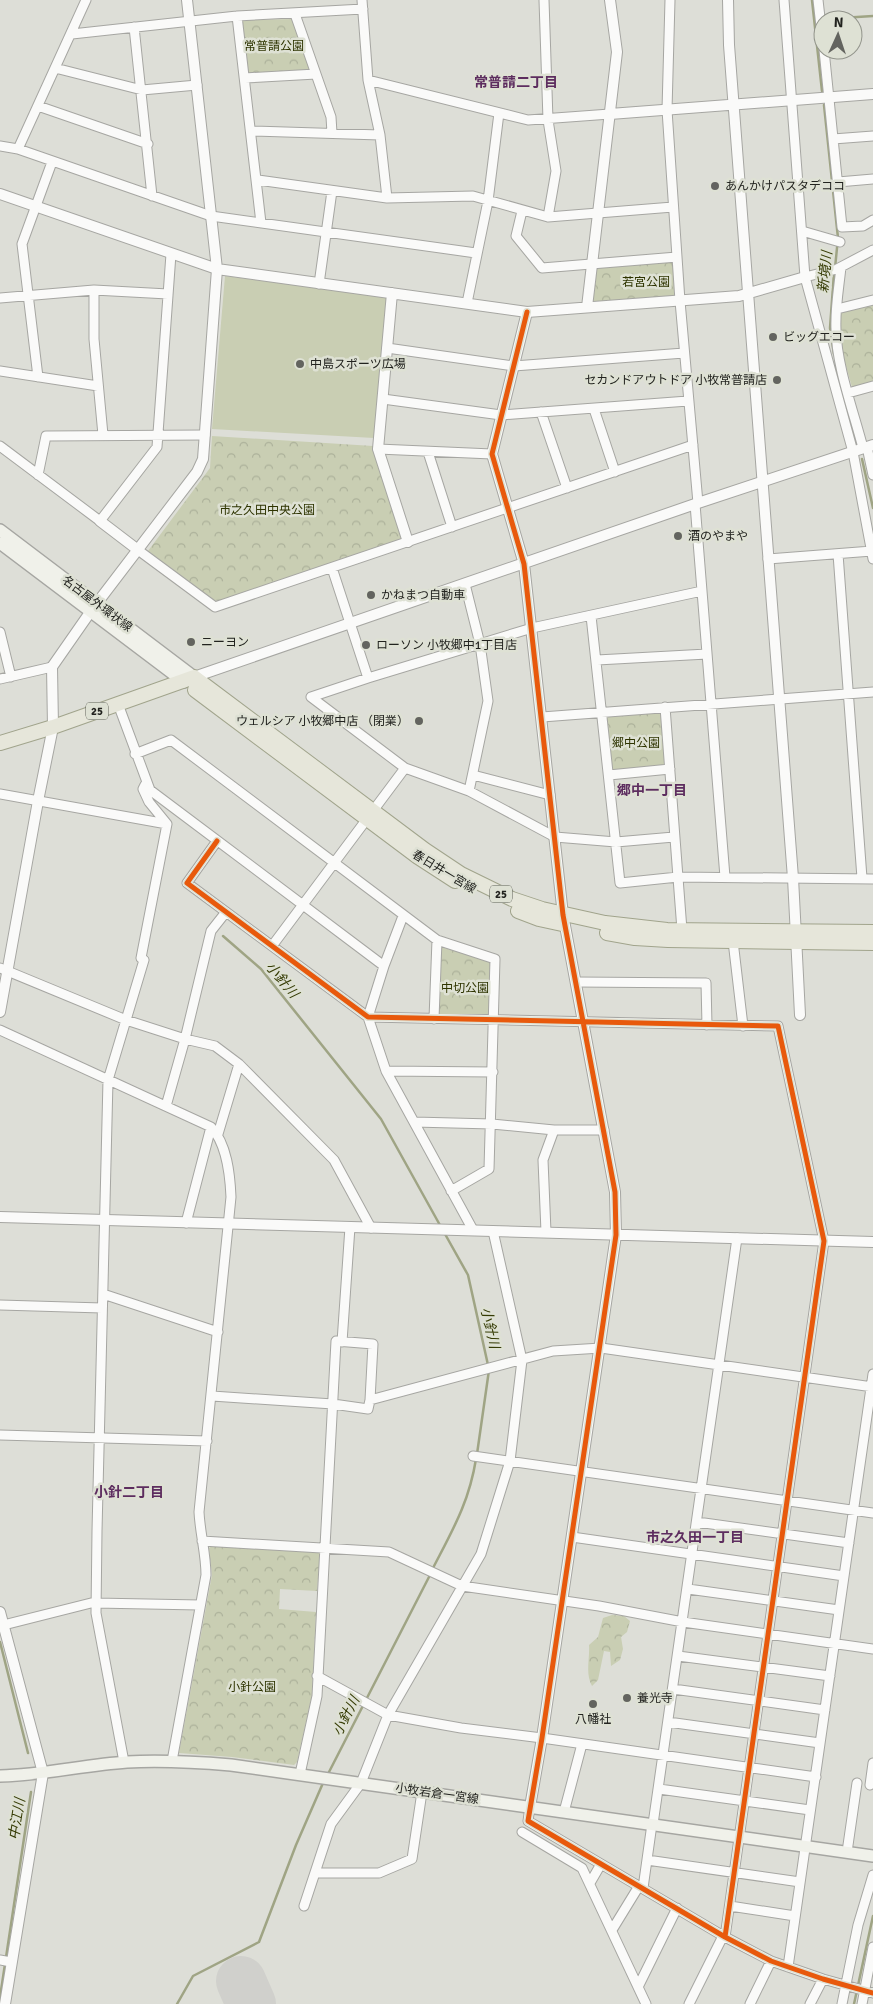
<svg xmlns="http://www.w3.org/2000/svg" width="873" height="2004" font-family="Signika,'Noto Sans JP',sans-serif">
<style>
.grass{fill:#c9ceb3}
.forest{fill:url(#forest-crowns)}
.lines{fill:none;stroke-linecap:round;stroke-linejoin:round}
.stream{stroke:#9fa484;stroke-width:2.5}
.runway{stroke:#d0d0cc;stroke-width:50}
.minor-casing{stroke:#a6a6a2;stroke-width:11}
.tertiary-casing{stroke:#a6a6a2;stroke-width:12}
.secondary-casing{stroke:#a6a6a2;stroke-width:14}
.primary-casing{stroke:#a1a48c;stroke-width:16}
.minor{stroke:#fafaf9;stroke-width:9}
.tertiary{stroke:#fafaf9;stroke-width:10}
.secondary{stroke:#f0f1ea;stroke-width:11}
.primary{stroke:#e6e6da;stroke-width:14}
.cycleway-casing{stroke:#dee1d4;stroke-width:8}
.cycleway{stroke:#e8590c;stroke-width:5}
.poi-dot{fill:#63645f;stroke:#dee1d4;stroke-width:2}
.labels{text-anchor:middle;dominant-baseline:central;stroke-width:5;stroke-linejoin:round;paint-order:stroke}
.shield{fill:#dee1d4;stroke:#5a5c55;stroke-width:1}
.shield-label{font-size:11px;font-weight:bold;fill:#22231f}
.park-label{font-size:12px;fill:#2e3400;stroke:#dee1d4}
.poi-label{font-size:12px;fill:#22231f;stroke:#dee1d4;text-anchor:start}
.street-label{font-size:12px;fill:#22231f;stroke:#dee1d4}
.neighbourhood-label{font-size:14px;font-weight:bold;fill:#5d2d5f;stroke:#dee1d4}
.water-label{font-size:14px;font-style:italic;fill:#363c05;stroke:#dee1d4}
</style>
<defs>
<pattern id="forest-crowns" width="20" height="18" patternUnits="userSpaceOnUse" patternTransform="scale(1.25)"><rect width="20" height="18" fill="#c9ceb3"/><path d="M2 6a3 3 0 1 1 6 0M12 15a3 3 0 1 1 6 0" fill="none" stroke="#acb19a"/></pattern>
</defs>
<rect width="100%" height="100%" fill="#ddded7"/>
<path class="grass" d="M225,276L384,297L388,300L374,438L212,429Z"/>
<path class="forest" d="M293,19L311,71L247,74L242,20Z
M673,262L676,298L593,303L597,266Z
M871,305L873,306V384L855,390L852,387C845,362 836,338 841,312Z
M212,436L373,446L402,536L400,540L218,601L214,600L148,551L210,468Z
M660,713L663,715L666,766L614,772L611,770L606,720L608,717Z
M441,947L492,962L490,1015L439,1014Z
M214,1544L320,1553L317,1591L280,1589L279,1609L316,1612L312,1695L297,1762L294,1765L232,1757L179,1753L212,1575L209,1548Z
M612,1615L624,1616L630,1621L627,1632L621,1637L623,1649L620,1660L611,1666L610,1652L604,1651L598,1680L592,1686C585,1673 590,1659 589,1645L598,1637L603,1618Z"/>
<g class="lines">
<path class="stream" d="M812,0L822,91
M825,19L873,16
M824,105L838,238L835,268
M834,273L830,328L834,354
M862,459L873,508
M223,936L261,969L381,1119L441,1227
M445,1234L468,1275L488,1365
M477,1454L489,1370
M432,1570C452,1531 469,1503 476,1459
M0,1642L28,1753
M329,1772L430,1575
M0,1997L31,1792
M177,2004L193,1976L259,1942L296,1845L323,1783
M854,2004L873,1916"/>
<path class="runway" d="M241,1981L251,2004"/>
<defs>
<path id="minor" d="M362,0L368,80L380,135L387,198
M544,0L548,120L556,171L548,217
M670,0L667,110L680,301L698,503
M784,0L805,277L853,452L873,559
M818,0L823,44
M295,14L331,117L332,133
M237,16L261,223
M134,27L152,196
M72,34L237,16L363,9
M824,50L842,227L863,226L873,220
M55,68L142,90L197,85
M245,78L316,74
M368,80L528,120L610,114
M38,106L148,144
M251,131L380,135
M833,139L873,136
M0,146L18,149L211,216L476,253
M18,149L86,0
M258,180L387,198L473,196L548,217L673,207
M838,182L873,179
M522,211L516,236L542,268L677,257
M802,231L840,242
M841,267C839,287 835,308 836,329C836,364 854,413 863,448
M805,277L837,269L873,250
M319,284L332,191
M94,290V339L103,435
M0,298L94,290L168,294
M467,303L488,201L499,113
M837,309L873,300
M387,348L514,366L684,353
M0,371L98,386
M38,377L22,244L52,162
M848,393L873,386
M383,399L501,415L688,401
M594,409L615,472
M541,412L567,488
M0,446L100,521L157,447L171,254
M867,447L873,475
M378,449L492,454
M428,452L452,527
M38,475L46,436L205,435
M695,504L725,877
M138,550L215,607L693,445
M838,554L862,878
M768,559L872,551
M332,568L368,678
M465,584L480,644L488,701L469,791
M591,616L620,883L678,877L873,879
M0,632L11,677
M597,660L707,654
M0,679L52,667
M311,697L368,678L532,628L702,591
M311,697L405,768L469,791L555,837L616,842L674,837
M118,704L150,790L384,966
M665,707L682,930
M542,717L873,692
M135,754L171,740L437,940L495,959L489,1169L451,1191
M473,775L550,795
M609,775L670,769
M145,785L143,789L149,802L167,824
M0,794L167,824L141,958L144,960L108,1080L97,1531L96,1613L124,1762
M217,841L187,883L368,1017L778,1026L824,1241L725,1937
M403,916L384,966L368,1017L386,1071L473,1230
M733,941L743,1026
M272,946L405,768
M0,968L126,1020L185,1039L215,1046L239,1064L334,1160L371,1228
M576,982L706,983L707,1025
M434,1019L437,940
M0,1030L211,1127C227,1144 230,1174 231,1197L199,1512C200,1533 206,1554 206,1575L172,1761
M386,1071L493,1072
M166,1106L185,1039L211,931L226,912
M414,1122L492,1124L554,1130H604
M218,1134L239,1064
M186,1223L211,1127
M546,1232L543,1160L554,1130
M103,1294L218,1332
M0,1305L102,1308
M342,1342L350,1227
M212,1396L333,1404L368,1409L370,1400L553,1351L601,1348L873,1387
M0,1435L207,1441
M473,1456L873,1513
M697,1522L849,1543
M572,1537L844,1576
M202,1541L389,1552L462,1586L599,1606L683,1622L873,1649
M688,1589L839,1610
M95,1603L200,1605
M0,1626L95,1602
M678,1656L830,1676
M317,1676L388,1715L461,1728L542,1738L816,1777
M673,1689L825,1710
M668,1722L820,1743
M300,1774L317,1696L336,1341L373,1344L370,1400
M870,1785L873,1763
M659,1789L810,1810
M530,1807L528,1821L725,1937L771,1961L823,1979L873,1993
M564,1812L582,1744
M653,1824L737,1238
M522,1832L582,1868L646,2004
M847,1852L857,1783
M647,1860L800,1882
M315,1873H379L412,1859L422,1792
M590,1883L601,1864
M643,1888L652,1824
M304,1906L331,1824L361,1783L388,1715L481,1554L510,1461L522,1360L493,1231
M730,1906L795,1916
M612,1930L639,1886
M0,1960L11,1962
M788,1967L873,1374
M638,1987L677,1908
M689,2004L723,1936
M750,2004L771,1961
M810,2004L823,1979
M842,2004L858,1925L873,1875
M862,2004L873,1947"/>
<path id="tertiary" d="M728,0L729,45L793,878L800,1015
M610,114L873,94
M0,194L217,269L527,312L739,296L805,277
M392,293L378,449L408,542
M587,307L617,52L610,0
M527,312L492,454L524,564L563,915L615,1192L616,1235L542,1738L530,1807
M100,521L138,550
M194,677L698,503L873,445
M0,1012L38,801L53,727L52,667L91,611L197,472L203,459L217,269L187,0
M0,1217L873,1242
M0,1612L43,1773L5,2004"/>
<path id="secondary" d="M0,530L194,677
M0,543L184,682
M0,1776C43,1775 84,1765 127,1762C161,1760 196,1762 231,1765L873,1856"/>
<path id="primary" d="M195,690L418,857L455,881
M0,743L53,727L194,677L425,850L461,874L512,899L542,909L605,923L667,930L873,932
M518,911L539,919L562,924
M607,933L635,938L668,940L873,943"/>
</defs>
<use href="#minor" class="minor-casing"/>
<use href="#tertiary" class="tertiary-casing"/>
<use href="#secondary" class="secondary-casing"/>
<use href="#primary" class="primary-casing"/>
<use href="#minor" class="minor"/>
<use href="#tertiary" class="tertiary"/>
<use href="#secondary" class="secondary"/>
<use href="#primary" class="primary"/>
<defs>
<path id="cycleway" d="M527,312L492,454L524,564L563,915L615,1192L616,1235L542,1738L528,1821L725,1937L771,1961L823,1979L873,1993
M217,841L187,883L368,1017L778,1026L824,1241L725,1937"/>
</defs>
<use href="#cycleway" class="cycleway-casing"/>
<use href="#cycleway" class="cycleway"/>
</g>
<g class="poi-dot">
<circle cx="715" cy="186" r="5"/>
<circle cx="773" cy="337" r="5"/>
<circle cx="300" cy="364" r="5"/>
<circle cx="777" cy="380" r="5"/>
<circle cx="678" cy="536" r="5"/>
<circle cx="371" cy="595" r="5"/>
<circle cx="191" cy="642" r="5"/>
<circle cx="366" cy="645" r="5"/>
<circle cx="419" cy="721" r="5"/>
<circle cx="627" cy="1698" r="5"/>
<circle cx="593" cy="1704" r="5"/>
</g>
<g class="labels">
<g class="shield">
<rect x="86" y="702.5" width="22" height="17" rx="4"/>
<rect x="490" y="885.5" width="22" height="17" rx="4"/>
</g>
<g class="shield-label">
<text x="97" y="711">25</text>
<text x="501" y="894">25</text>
</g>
<g class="park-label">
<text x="274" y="46">常普請公園</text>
<text x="646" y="282">若宮公園</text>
<text x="267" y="510">市之久田中央公園</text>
<text x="636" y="743">郷中公園</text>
<text x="465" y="988">中切公園</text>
<text x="252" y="1687">小針公園</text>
</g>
<g class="poi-label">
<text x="725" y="186">あんかけパスタデココ</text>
<text x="783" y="337">ビッグエコー</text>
<text x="310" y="364">中島スポーツ広場</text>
<text x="767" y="380" text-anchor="end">セカンドアウトドア 小牧常普請店</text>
<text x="688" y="536">酒のやまや</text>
<text x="381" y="595">かねまつ自動車</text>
<text x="201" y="642">ニーヨン</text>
<text x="376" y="645">ローソン 小牧郷中1丁目店</text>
<text x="409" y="721" text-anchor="end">ウェルシア 小牧郷中店 （閉業）</text>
<text x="637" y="1698">養光寺</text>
<text x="593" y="1719" text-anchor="middle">八幡社</text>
</g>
<g class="street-label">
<text transform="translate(97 604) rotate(37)">名古屋外環状線</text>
<text transform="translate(444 872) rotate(31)">春日井一宮線</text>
<text transform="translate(437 1794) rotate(8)">小牧岩倉一宮線</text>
</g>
<g class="neighbourhood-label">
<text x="516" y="82">常普請二丁目</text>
<text x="652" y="790">郷中一丁目</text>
<text x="129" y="1492">小針二丁目</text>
<text x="695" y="1537">市之久田一丁目</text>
</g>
<g class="water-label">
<text transform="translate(825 272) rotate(-84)">新境川</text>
<text transform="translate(282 980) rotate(50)">小針川</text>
<text transform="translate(490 1328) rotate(77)">小針川</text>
<text transform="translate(346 1716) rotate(-63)">小針川</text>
<text transform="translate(17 1819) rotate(-81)">中江川</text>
</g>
</g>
<g transform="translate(838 35) rotate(3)"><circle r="24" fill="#dee1d4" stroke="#93958c"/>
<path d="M0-4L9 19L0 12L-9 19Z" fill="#63645f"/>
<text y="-8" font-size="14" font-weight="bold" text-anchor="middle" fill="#22231f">N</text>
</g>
</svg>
